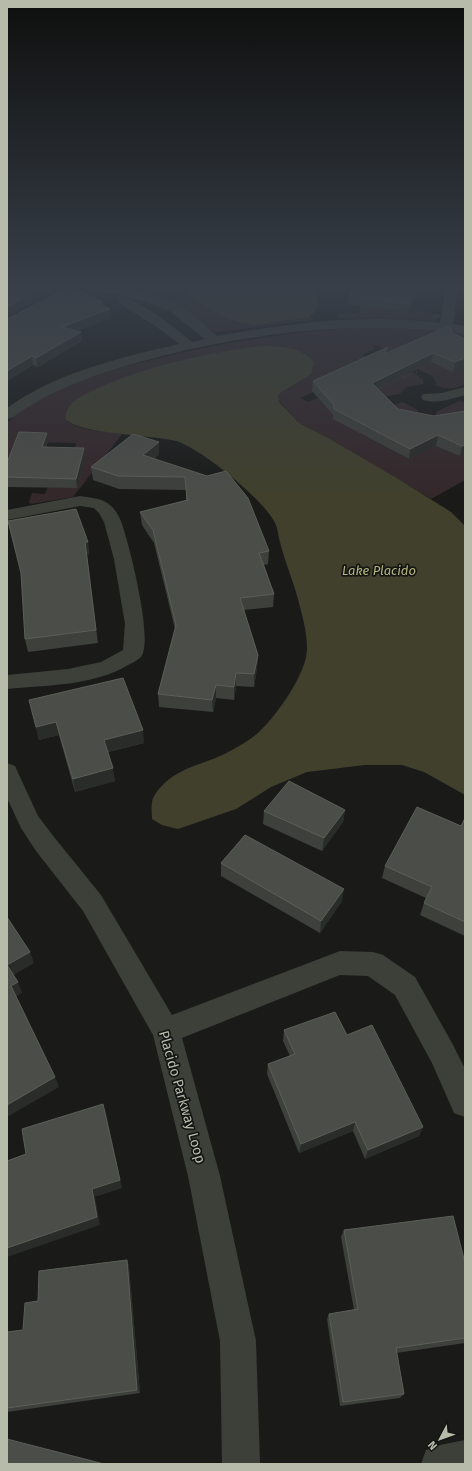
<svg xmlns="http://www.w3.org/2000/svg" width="472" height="1471" font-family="'Fira Sans',sans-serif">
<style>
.green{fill:#34282b}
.water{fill:#40402d}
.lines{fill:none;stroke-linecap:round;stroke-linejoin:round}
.stream{fill:#40402d;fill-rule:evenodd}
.path{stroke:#45473f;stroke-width:1.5;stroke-dasharray:1 2;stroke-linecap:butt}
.street{fill:#3d4039;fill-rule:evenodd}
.wall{fill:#3e403c}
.shaded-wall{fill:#2a2c29}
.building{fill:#4b4d48;stroke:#5c5f57}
.labels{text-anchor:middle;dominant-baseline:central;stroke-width:3.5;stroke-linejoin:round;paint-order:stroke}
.water-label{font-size:13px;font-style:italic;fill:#b5b87f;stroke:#151614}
.near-street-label{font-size:14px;fill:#b6bbaa;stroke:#151614}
</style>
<rect width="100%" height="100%" fill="#1a1b19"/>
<path class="green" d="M190,295L196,301L254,325L311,317L313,320L215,332L207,329L164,301Z
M361,305L413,313L415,310L439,315L438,317L434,321L407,319L338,318L337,314L358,313Z
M368,327L409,328L465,334V349L460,369L465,368V384C455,389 446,390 435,385L437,383L432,376L418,369L410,360L375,345L372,346L376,348L363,354L364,356L417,375L423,380V384L406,387L400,394L375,398L328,384L301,398L308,402L318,398L333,415V419L367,413L403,402L418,410L412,422L388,418L359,433L409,459L435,427L436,412L459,401L465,403V480L431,499L330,439L299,423L277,399L280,393L299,381L291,349L262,346L185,360L130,376L74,401L67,409L65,418C73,431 109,432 123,433L73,497L31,504L29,502L32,493L45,494L48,487L77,488L84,457L73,456L76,443L20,442L7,485V423C48,386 103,372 155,359C226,342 295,331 368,327Z"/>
<path class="water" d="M192,288H313L318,304L314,313L309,316L311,317L254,325L228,319L199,303L190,295L189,290Z
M262,346C280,346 302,347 314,362L311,374L280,393L278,396L279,402L299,423L330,439L395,477L451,512L465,526V795L424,772L402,765H365L307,772L271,787L236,809L178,829L162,825L152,819C152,814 151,808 152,803C152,798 156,793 159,789C179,765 207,765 232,750C241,745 251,739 258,733C276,717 308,672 307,648C307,631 302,615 298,599C293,580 285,562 280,542C278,536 278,527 274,521C261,498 202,449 176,441C154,435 74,434 65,418C66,413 67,408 71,404C77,398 86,394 94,390C143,367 209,352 262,346Z"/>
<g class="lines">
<path class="stream" d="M433,314L440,315V317L438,318H433Z"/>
<path class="path" d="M402,378L417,372"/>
<path class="street" d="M97,288C125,288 154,292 178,305C193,313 205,326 217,336C290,323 366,313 440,323L446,288H458L453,324L465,326V334C361,320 264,331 162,356C109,370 57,385 12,418L7,419V408C57,372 120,358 179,344L157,327L120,304L118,301L120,298C134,295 179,331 192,342L205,339L170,311L144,301L99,291Z
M465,387V395C451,399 437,404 423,400L421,397L423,394L442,393Z
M80,496C91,498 103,498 111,506C116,510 120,518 122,524C129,544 154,641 141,657C138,660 132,663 128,665C93,686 47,685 7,689V675L68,669L101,662L123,650L125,624L114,559L104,522L99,513L94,508L80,506L7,520V510Z
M7,763L15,766L38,816L54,837L101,895L172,1015L340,951L373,952L383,955L415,977L452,1043L465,1069V1117L454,1113L432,1063L395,995L368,976L340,975L182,1038L220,1176L256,1341L260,1464H222L220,1341L188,1176L153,1035L83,911L36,851L21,828L7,798Z
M465,1440V1464H421L426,1450L440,1445Z"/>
</g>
<path class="wall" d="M354,288H420L408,312L348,304L349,295Z
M103,306L111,318L76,331L81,332L82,341L38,367L33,365L7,381V319Z
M452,333L465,339V367L453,372L431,362L378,390L398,409L434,416L465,411V454L460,456L436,446L409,459L333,419V415L312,391L313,381L388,347V353Z
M48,442L46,447L86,457L77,488L7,487V463Z
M159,454L154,459L207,476L269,551L268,564L264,565L274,594L273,607L244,610L258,655L257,668L254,687L236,686L234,700L216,698L213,712L159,707L158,694L175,629L154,543L142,525L140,512L186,500V490L119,489L93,480L91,467Z
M8,521L88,542L89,555H87L98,643L28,652L25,639L22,575Z
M29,700L144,743L108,752L115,781L75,792L59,735L39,740Z
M345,810L343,822L322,851L263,824L264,811Z
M465,818V936L420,915L424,903L426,898L382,878L385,866L461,826Z
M221,863L342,901L320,933L221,876Z
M284,1030L347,1035L423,1127L419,1136L365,1159L353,1131L299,1153L267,1074L268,1064L290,1056L283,1041Z
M344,1230L465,1263V1343L396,1353L404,1394L400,1398L340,1406L327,1319L329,1314L354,1310L341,1237Z
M127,1260L129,1267L140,1393L7,1412V1332L23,1330L38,1301Z"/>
<path class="shaded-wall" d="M42,288H58V289L7,316V307Z
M417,288H420L408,312L409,304Z
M103,302V311L98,303Z
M110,309L111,318L64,336L62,327Z
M81,332L82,341L38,367L36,358Z
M388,347L387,357L384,354Z
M433,353L431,362L371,393L372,383Z
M32,356L33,365L7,381V371Z
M465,358V367L453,372L455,362Z
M47,433L48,442L43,456L42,447Z
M438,435L436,446L409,459L410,449Z
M159,442V454L144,467L143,455Z
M465,445V454L460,456L462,446Z
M84,448L86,457L77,488L76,479Z
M85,542H88L89,555H87L98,643Z
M258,655L257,668L254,687V674Z
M236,673V686L234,700V687Z
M216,685V698L213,712L212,700Z
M56,722L59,735L39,740L36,727Z
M143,730L144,743L106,752L104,740Z
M113,768L115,781L75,792L73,779Z
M345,810L343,822L322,851L324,838Z
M344,889L342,901L320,933L321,921Z
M30,952L34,963L12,976L7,965Z
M18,982L22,993L15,997L11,986Z
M55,1077L59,1087L7,1117V1105Z
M103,1104L106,1113L122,1188L95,1197L100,1225L7,1257V1248L92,1189Z
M355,1122L353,1131L299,1153L301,1144Z
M423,1127L419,1136L365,1159L368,1150Z
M127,1260L129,1267L140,1393L137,1390Z"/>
<path class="building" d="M7,288H42L7,307Z
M68,288H73L103,302L98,303L110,309L62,327L81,332L36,358L32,356L7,371V319Z
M354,288H417L409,304L349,295Z
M449,326L452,333L465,339V358L455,362L433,353L372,383L398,409L434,416L465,411V445L462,446L438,435L410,449L334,409V405L313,381L388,347L384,354Z
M19,432L47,433L42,447L84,448L76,479L7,477V463Z
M133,434L159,442L143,455L207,476L226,471L248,498L269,551L259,553L274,594L240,598L258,655L254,674L236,673L234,687L216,685L212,700L158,694L176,625L153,530L140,512L188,500L187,499L185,477L118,476L91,467Z
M76,509L88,542H85L96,630L25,639L21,573L8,521Z
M123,678L143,730L104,740L113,768L73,779L56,722L36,727L29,700Z
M289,781L345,810L324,838L264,811Z
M417,807L461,826L465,818V922L424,903L432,887L385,866Z
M245,835L344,889L321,921L221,863Z
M7,917L30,952L7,965L18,982L11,986L55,1077L7,1105Z
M335,1012L347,1035L372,1025L423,1127L368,1150L355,1122L301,1144L268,1064L295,1054L284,1030Z
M103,1104L120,1180L92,1189L97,1217L7,1248V1161L26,1154L22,1129Z
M453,1216L465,1263V1338L396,1348L404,1394L343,1402L329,1314L358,1309L344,1230Z
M127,1260L137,1390L7,1408V1332L23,1330L25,1303L38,1301L39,1271Z
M7,1439L104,1464H7Z"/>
<linearGradient id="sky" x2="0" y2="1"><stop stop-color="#0e0f0e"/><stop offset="0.58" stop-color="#383f49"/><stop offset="1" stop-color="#383f49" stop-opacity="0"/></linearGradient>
<rect width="472" height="494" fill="url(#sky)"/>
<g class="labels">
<g class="water-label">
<text x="379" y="570">Lake Placido</text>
</g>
<g class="near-street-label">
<text transform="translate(182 1097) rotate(74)">Placido Parkway Loop</text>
</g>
</g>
<rect width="472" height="1471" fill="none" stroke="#b6bbaa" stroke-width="16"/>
<g transform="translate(440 1439) rotate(229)" stroke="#151614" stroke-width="3" paint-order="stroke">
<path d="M0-3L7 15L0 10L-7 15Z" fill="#b6bbaa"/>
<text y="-6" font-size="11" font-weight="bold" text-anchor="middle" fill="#b6bbaa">N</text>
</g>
</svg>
